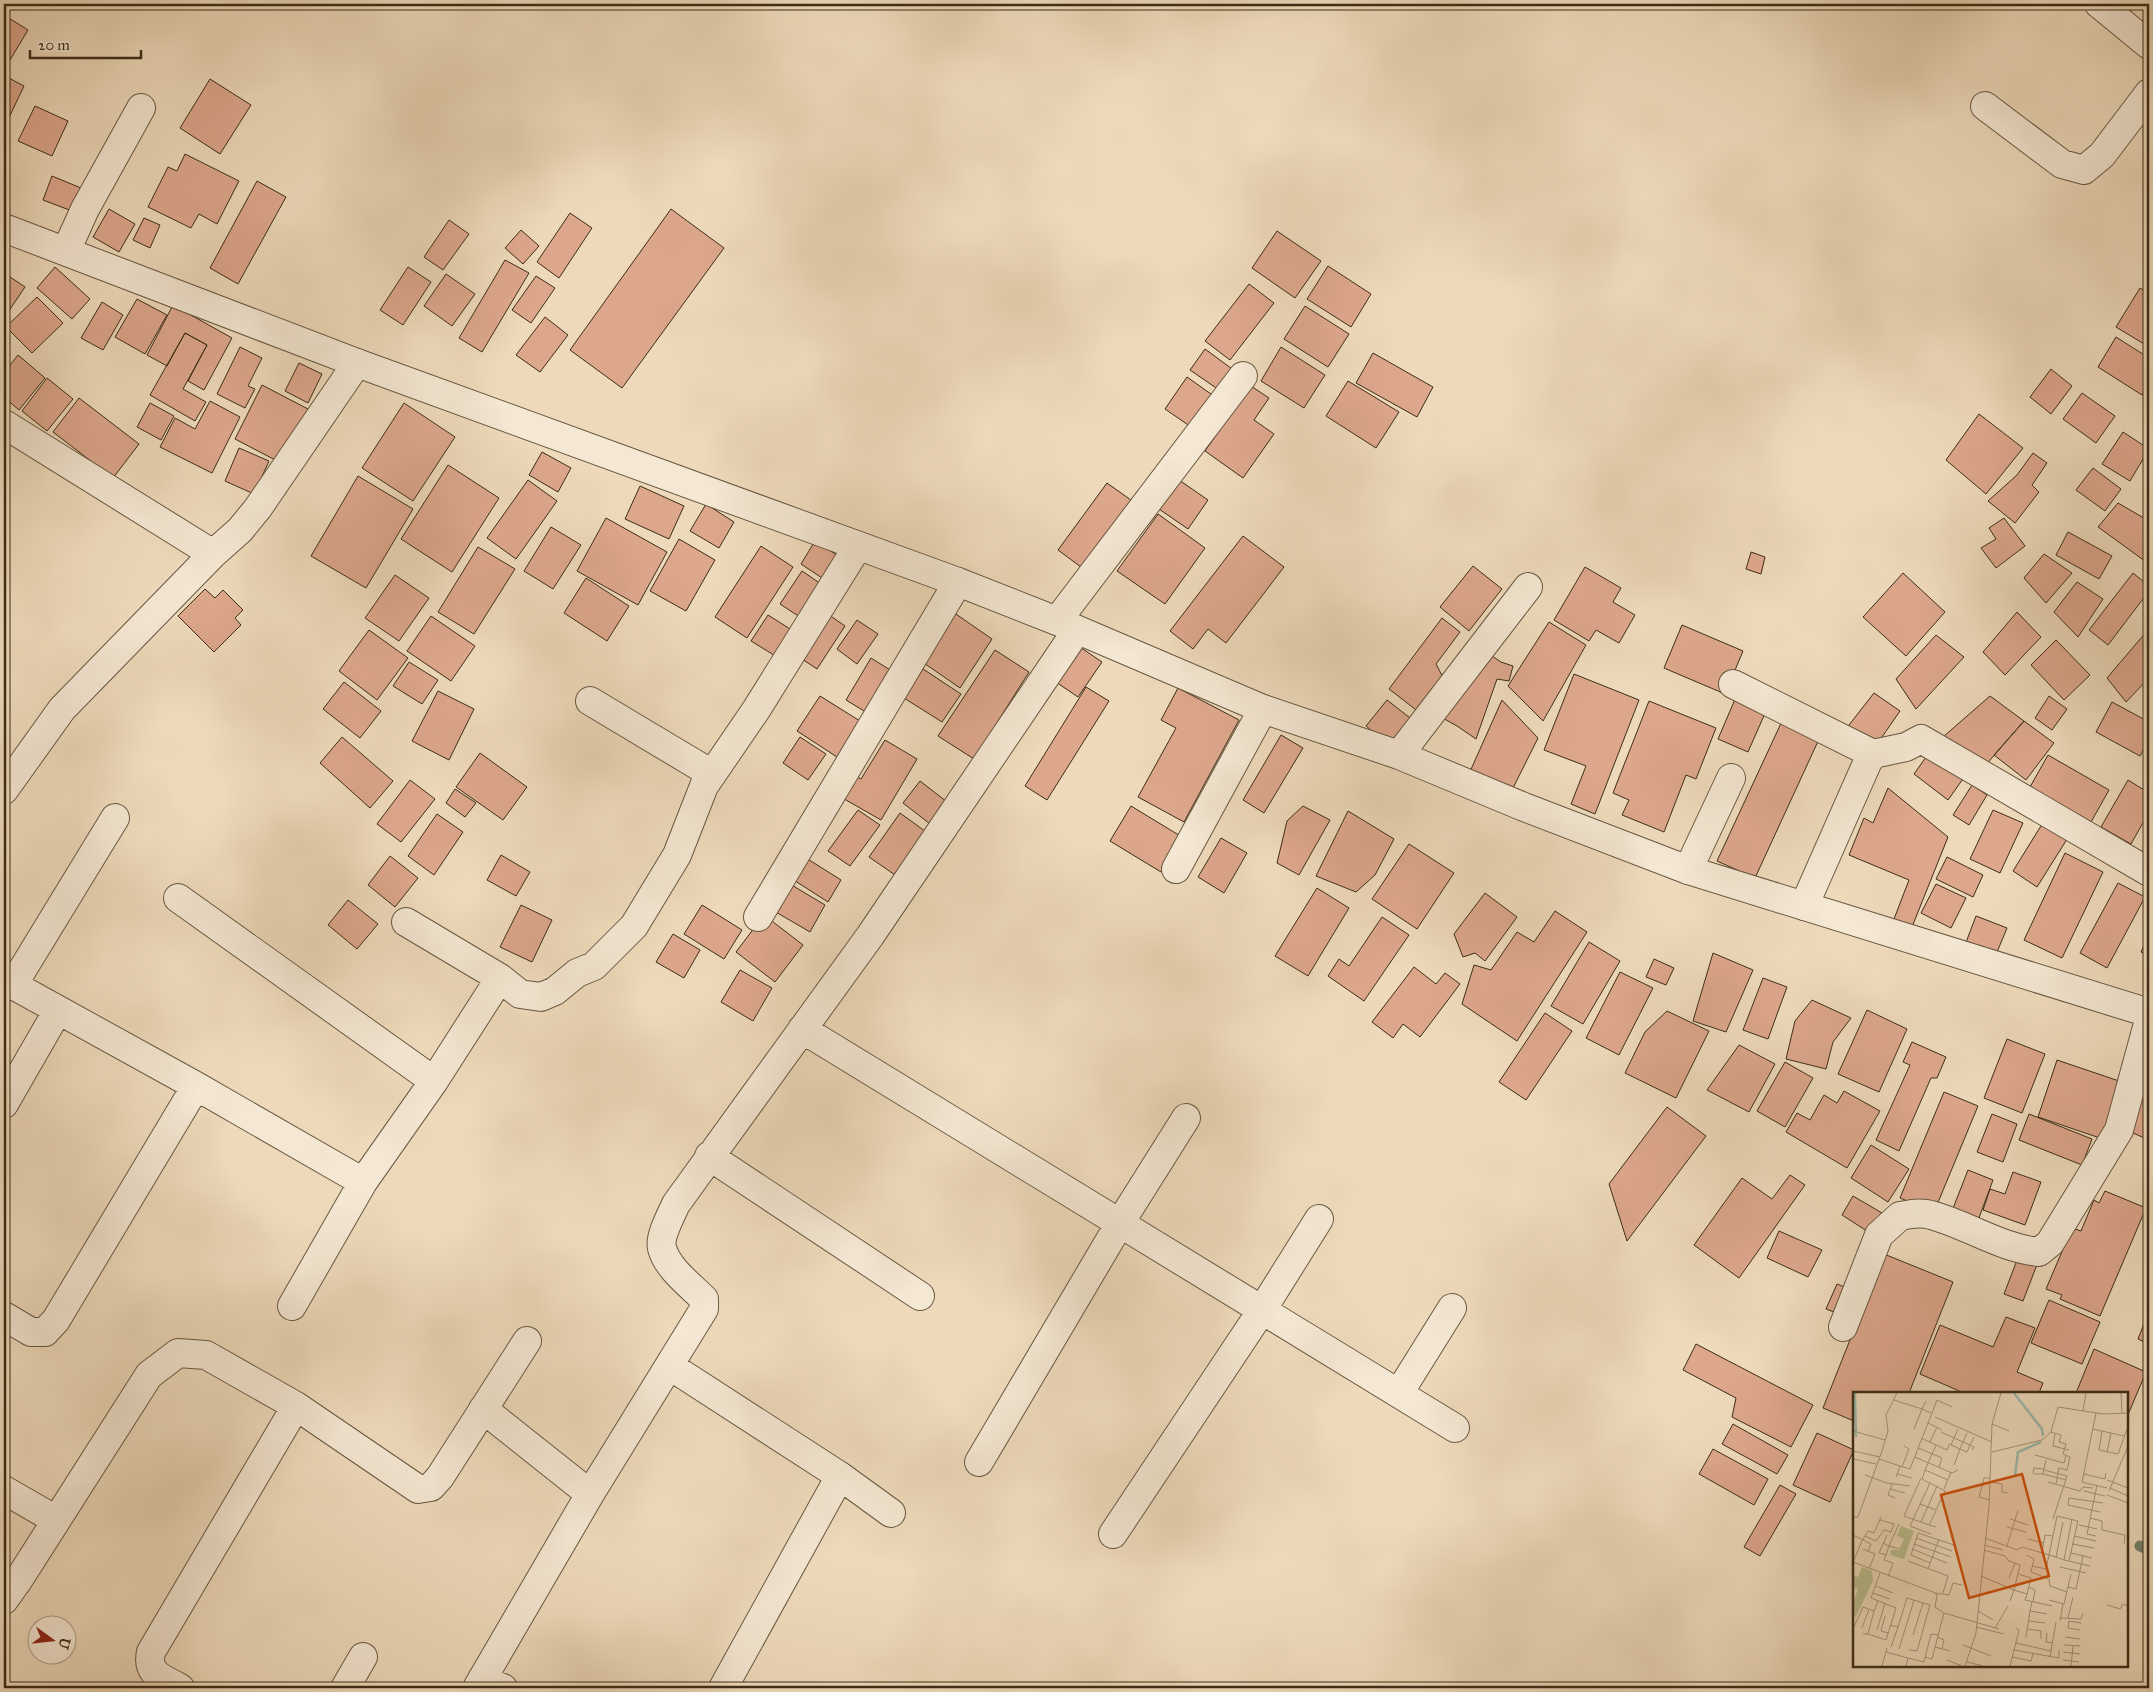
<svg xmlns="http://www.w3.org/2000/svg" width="2153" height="1692" font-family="'IM FELL Great Primer',serif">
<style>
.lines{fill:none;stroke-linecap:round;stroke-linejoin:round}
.stream{stroke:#748271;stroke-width:11}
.building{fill:#dda78c;stroke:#3c2d18}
.minor-casing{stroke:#685841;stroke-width:30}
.tertiary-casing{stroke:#685841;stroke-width:30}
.minor{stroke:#f4e7d3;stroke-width:28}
.tertiary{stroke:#f4e7d3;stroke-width:28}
.inset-river{fill:none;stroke:#9abbad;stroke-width:2.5}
.inset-road{fill:none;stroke:#a7957a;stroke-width:1}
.view{fill:#ce520e;fill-opacity:0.15;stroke:#ce520e;stroke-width:2.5}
.inset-edge{fill:none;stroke:#3c2d18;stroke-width:2.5}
</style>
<rect width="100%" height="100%" fill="#eedabb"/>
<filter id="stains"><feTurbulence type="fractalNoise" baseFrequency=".004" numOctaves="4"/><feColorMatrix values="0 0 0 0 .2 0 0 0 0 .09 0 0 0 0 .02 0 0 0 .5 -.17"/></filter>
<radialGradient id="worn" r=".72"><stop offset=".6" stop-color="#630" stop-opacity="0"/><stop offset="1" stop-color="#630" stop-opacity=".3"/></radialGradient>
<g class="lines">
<path class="stream" d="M2140,1546L2149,1550"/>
</g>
<path class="building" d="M4,15L28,30L7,65L4,63Z
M7,77L24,86L4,128V83Z
M210,79L251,105L220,154L180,128Z
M35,106L68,121L52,156L18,141Z
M185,154L239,181L217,224L199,214L191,228L148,207L168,167L177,171Z
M52,176L81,188L72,211L43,200Z
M257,181L286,197L238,284L210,268Z
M109,209L135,224L119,252L93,237Z
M671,209L724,248L622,388L570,350Z
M570,213L592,228L559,278L537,262Z
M144,218L160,225L150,248L133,240Z
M449,220L469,234L443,270L424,257Z
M521,230L539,246L523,264L505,248Z
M1277,231L1321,261L1295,298L1252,268Z
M505,260L529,273L482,352L459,338Z
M1328,266L1371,294L1351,327L1307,299Z
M55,267L90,299L72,319L37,288Z
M408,267L431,282L403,325L380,310Z
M4,273L25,287L4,318Z
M446,274L475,294L452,326L424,306Z
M536,276L555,288L531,323L512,310Z
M1249,284L1274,303L1230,360L1205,341Z
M2140,288L2149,294V347L2116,327Z
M37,297L63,323L32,353L6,327Z
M137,299L167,315L145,354L115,337Z
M102,302L123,315L103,350L81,338Z
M173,305L232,338L204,390L188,381L207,345L185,333L167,366L147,355Z
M1305,306L1349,334L1328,367L1284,339Z
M545,317L568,335L540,372L516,355Z
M185,333L207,345L183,389L206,402L195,421L150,395Z
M2116,337L2149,358V383L2142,395L2098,367Z
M240,347L262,358L248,386L255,389L245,408L217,394Z
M1281,347L1325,375L1304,408L1261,381Z
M1205,349L1239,374L1225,394L1190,370Z
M1373,353L1433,387L1417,417L1356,383Z
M18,355L45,378L19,410L4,397V373Z
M299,363L322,374L308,403L285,391Z
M2051,369L2072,386L2051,414L2030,397Z
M1187,377L1218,399L1197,431L1165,409Z
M47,378L73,399L47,431L22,411Z
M1348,381L1399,412L1376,448L1326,416Z
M262,385L308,409L281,463L235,439Z
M1251,386L1269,398L1254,420L1274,434L1243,478L1205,451Z
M2082,393L2115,416L2096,443L2063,419Z
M79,398L139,444L113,478L53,432Z
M210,401L240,417L212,473L160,447L175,418L195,429Z
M150,403L174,416L161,440L137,427Z
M404,403L455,437L413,501L362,468Z
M1979,414L2023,448L1986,494L1946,460Z
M2123,432L2149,449L2130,481L2102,464Z
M239,448L269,461L254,494L225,481Z
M542,452L571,468L558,492L529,475Z
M2033,453L2047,463L2032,485L2039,492L2015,523L1988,501L2017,475Z
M448,465L499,498L452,572L401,539Z
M2093,468L2121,489L2105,511L2076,490Z
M358,476L413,509L366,588L311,556Z
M528,480L557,501L516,559L487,538Z
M1179,480L1208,500L1188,529L1159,509Z
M2149,481V497L2143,493Z
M1107,483L1138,505L1089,573L1058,550Z
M640,486L684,506L669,539L625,519Z
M2118,503L2149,521V564L2098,527Z
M706,504L734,522L719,548L690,531Z
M1158,514L1205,548L1165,604L1117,571Z
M606,518L667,552L638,605L577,571Z
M2004,518L2025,546L1996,568L1981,548L1996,539L1989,528Z
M551,527L581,545L553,589L524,571Z
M2068,532L2112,556L2099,579L2056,555Z
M1243,536L1284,567L1226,643L1208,629L1193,649L1170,631Z
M679,539L715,560L686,611L650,591Z
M815,541L843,559L828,582L801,564Z
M761,546L793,567L747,638L715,617Z
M478,547L515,569L474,634L438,612Z
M1751,552L1765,557L1761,574L1746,569Z
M2044,554L2072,573L2046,603L2024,578Z
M1473,566L1502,589L1469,631L1440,607Z
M1585,567L1621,588L1613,602L1635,615L1619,643L1596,630L1589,641L1554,620Z
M802,571L827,588L806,621L780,604Z
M1903,573L1945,612L1906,656L1863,617Z
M2133,573L2149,586V591L2108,645L2089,630Z
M395,575L429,598L399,641L365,618Z
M586,578L629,606L607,641L564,613Z
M2077,582L2103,599L2078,637L2054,612Z
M205,589L215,598L223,590L243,610L235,618L241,625L214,652L178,616Z
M822,610L845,626L817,669L793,653Z
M953,612L992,639L960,688L921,661Z
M2017,612L2041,637L2005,675L1983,652Z
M768,615L798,634L782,660L751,641Z
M431,616L475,646L451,681L407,651Z
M1442,618L1460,632L1436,664L1447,685L1424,716L1389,689Z
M857,620L878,634L857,664L837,649Z
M1549,622L1586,645L1543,721L1508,686Z
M1682,625L1743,651L1725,694L1664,668Z
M369,630L408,658L377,700L339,671Z
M2147,631L2149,633V678L2126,702L2107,678Z
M1936,635L1964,657L1916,709L1896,679Z
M2056,640L2090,675L2064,700L2031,665Z
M1074,643L1102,662L1078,697L1050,678Z
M995,650L1029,672L974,759L938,736Z
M1489,654L1501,662L1513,666L1509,681L1497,679L1476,739L1457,726L1439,716Z
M871,658L895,673L869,714L846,700Z
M409,662L438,680L422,704L393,686Z
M923,669L961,694L942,722L904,698Z
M1574,674L1639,700L1595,814L1571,804L1586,766L1544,750Z
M344,682L381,711L360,738L323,709Z
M1086,687L1109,701L1047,800L1025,786Z
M1178,688L1239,720L1184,822L1138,797L1176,728L1161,720Z
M438,691L474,709L449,760L412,741Z
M1874,693L1900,711L1873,750L1842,734Z
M820,696L860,721L837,757L797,731Z
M1990,696L2024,721L1984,767L1943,737Z
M2049,696L2067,709L2052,730L2035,718Z
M1736,697L1766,711L1748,752L1718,739Z
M1387,700L1414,721L1393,748L1366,726Z
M1502,700L1538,738L1513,788L1468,776Z
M1649,701L1716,728L1696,779L1686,775L1664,832L1622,815L1629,800L1613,793Z
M2112,702L2149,722V739L2140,756L2096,732Z
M1783,719L1820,737L1755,878L1717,861Z
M2024,721L2054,743L2026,780L1994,755Z
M1281,735L1303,748L1264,813L1243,800Z
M342,737L393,781L370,808L320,763Z
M800,737L826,754L808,780L783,763Z
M885,740L917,759L881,820L839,796L852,774L861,779Z
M1931,750L1965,776L1948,800L1914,774Z
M480,753L527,787L503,820L456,787Z
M2048,755L2109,790L2091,822L2030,787Z
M410,780L435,799L401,842L377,824Z
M2128,780L2149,793V812L2131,844L2101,827Z
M920,781L951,805L934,827L903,803Z
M1972,785L1987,795L1969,825L1953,815Z
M1888,788L1948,837L1912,927L1894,919L1909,880L1849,855L1864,818L1873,823Z
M455,789L476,803L465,817L446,803Z
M1131,806L1182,837L1161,872L1110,841Z
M1303,806L1330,820L1299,875L1277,863L1287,821Z
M858,810L880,825L850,866L828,851Z
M1993,810L2023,823L2000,873L1970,859Z
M1348,811L1394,839L1375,875L1356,892L1316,876Z
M900,813L929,834L898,877L869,857Z
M437,814L463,832L434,875L408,856Z
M2044,821L2069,836L2037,887L2013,871Z
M1221,838L1247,853L1224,893L1198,877Z
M1409,844L1454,873L1417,929L1372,899Z
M2065,853L2103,872L2062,958L2024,940Z
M501,855L530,872L516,896L487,880Z
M390,856L418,878L395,907L368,885Z
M803,856L841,880L828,902L789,877Z
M1947,857L1983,875L1973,897L1936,879Z
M785,881L825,905L810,932L769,908Z
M2118,883L2145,897L2107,968L2080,953Z
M1936,884L1966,898L1951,928L1921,913Z
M1317,888L1349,908L1308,976L1275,956Z
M1485,893L1517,917L1485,961L1475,953L1463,957L1454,934Z
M348,900L378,924L357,949L328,925Z
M521,905L552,920L532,962L500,947Z
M702,905L742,930L724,959L684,934Z
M1555,911L1587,932L1517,1041L1462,1004L1474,965L1491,970L1517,932L1534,942Z
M764,915L803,945L775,982L736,952Z
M1976,916L2007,928L1995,957L1965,945Z
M1382,917L1409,935L1364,1001L1328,976L1339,959L1349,966Z
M673,934L700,950L684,978L656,962Z
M2149,935V956L2141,952Z
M1589,942L1620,961L1583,1024L1551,1006Z
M1713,953L1753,970L1726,1032L1693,1021Z
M1654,959L1674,968L1666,985L1646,977Z
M1414,967L1436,984L1445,973L1460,984L1420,1037L1403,1024L1393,1038L1372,1022Z
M740,970L772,988L753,1021L721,1002Z
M1620,972L1653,988L1619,1055L1586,1038Z
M1763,978L1787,987L1768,1039L1743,1030Z
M1812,1000L1851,1018L1833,1042L1826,1069L1786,1059L1795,1021Z
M1867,1010L1907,1029L1879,1092L1838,1074Z
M1667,1011L1709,1031L1676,1098L1625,1073L1645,1032Z
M1545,1013L1572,1031L1526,1100L1499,1082Z
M2007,1039L2045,1054L2022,1113L1984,1098Z
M1912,1042L1946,1057L1937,1078H1931L1899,1151L1876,1140L1910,1065L1903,1062Z
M1739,1045L1775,1064L1749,1112L1707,1090Z
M2057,1060L2122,1082L2103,1139L2038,1117Z
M1785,1062L1813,1078L1785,1127L1757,1111Z
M1844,1091L1880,1111L1847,1168L1786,1132L1797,1113L1810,1120L1824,1095L1837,1103Z
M2136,1091L2149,1096V1140L2126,1130Z
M1944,1092L1978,1106L1934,1212L1900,1198Z
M1667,1107L1706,1136L1627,1241L1609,1184Z
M1992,1114L2017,1124L2003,1162L1977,1152Z
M2029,1114L2092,1139L2082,1165L2019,1140Z
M1871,1145L1909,1169L1888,1202L1851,1178Z
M1968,1170L1993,1180L1976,1226L1950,1216Z
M2013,1172L2041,1182L2025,1225L1983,1210L1990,1189L2005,1194Z
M1790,1175L1805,1185L1739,1278L1694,1245L1742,1178L1772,1199Z
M2105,1191L2146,1208L2100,1316L2060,1299L2062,1295L2046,1289L2072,1228L2081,1231L2094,1200L2099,1203Z
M1853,1196L1882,1213L1870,1233L1842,1215Z
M1779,1231L1822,1250L1808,1277L1767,1258Z
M1884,1254L1953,1282L1909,1393H1854V1421L1823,1408Z
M2019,1255L2038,1262L2023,1301L2004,1294Z
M1837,1284L1852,1290L1842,1315L1826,1309Z
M2049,1300L2100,1322L2082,1364L2031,1343Z
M2149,1311V1344L2138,1339Z
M2006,1317L2035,1328L2017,1372L2043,1383L2039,1393H1964L1920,1374L1940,1325L1993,1347Z
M1696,1344L1813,1405L1791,1447L1732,1417L1736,1398L1683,1370Z
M2094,1349L2146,1372L2127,1417V1393H2076Z
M1733,1424L1788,1455L1777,1474L1722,1444Z
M1817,1433L1854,1450L1830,1502L1793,1485Z
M1713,1449L1768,1479L1754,1505L1699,1474Z
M1780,1485L1796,1494L1760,1556L1744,1547Z"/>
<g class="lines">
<defs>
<path id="minor" d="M2099,4L2149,45
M1985,106L2062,164L2084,170L2102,155L2149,93
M66,251L85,209L141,108
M4,424L213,554
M1057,621L1243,376
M1733,684L1873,754
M590,701L712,774
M1399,755L1528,587
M4,790L62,709L213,554L240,530L258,508L357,363
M1176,869L1263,709
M1688,870L1731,778
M178,898L434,1081
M1804,906L1868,761L1873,754L1906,747L1921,739L2149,872
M758,917L958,582
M406,922L500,978
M4,980L196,1086L363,1182L434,1081L500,978L520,994L541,997L555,991L577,973L594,966L634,926L677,855L704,786L756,710L858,546
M13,985L115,818
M802,1029L1455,1428
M4,1104L58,1010
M709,1156L920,1296
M292,1306L363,1182
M4,1316L31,1332H45L56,1320L196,1086
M1843,1327L1879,1235L1900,1216C1910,1214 1921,1212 1931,1215C1968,1225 2000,1248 2039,1252L2050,1243L2119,1130L2149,1020
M670,1366L840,1476L891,1513
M1399,1393L1452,1308
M483,1409L590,1494
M979,1462L1120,1223L1186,1118
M4,1490L56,1520
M1113,1534L1262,1310L1319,1219
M4,1600L19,1579L149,1375L178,1353L206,1355L296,1406L418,1489L431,1487L440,1477L527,1341
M482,1679L503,1688
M180,1688C163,1678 146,1675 151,1652L296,1406
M345,1688L363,1657
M477,1688L590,1494L704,1309V1299C690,1285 667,1268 662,1248C659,1237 671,1215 676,1204L870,936L1077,630
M723,1688L840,1476"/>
<path id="tertiary" d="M4,228L357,363L958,582L1057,621L1263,709L1399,755L1524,807L1688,870L2149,1013"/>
</defs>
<use href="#minor" class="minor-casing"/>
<use href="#tertiary" class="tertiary-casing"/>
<use href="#minor" class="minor"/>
<use href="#tertiary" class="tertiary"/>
</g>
<g transform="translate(1853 1392)">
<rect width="275" height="275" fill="#eedabb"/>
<path d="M48,134L61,139L51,167L37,163L38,158H46L51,147L44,144ZM9,175L19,179L20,189L2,226L0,211L5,197L0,195V183L5,185Z" fill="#babf8f"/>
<path class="inset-river" d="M2,1L3,45M161,1L189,37L190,44M162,84L165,60L188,50"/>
<path class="inset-road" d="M268,1L269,21M41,8L69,17L61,37M73,9L69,17L78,21M230,19L233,1M243,21L229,90L254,96M82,25L139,50M75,31L89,38M139,32L156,39M240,37L271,44M0,39L32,48M249,39L246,58L265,62L274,37M88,40L101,46L105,37M198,40L208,43L206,50L213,52L210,62L217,65L214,78L206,76L203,92M202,42L200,54L216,58M68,46L94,58L97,51M77,50L84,35M83,53L72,78L95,88M65,56L89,66L86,75M119,58L121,55L117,53L121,45M0,59L27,65M139,60L189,48L198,40L205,15L250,22L275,21M254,60L258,41M182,63L211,71L213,64M62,65L99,81L105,78M0,67L23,72M26,67L47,74L43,85M101,73L107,57L114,60L117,53L110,50L101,46L98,53L107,57L110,50L114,41M47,74L57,77L84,8L99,15M49,75L56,57L51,54M191,78L214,84L200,127M180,81L181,76L191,77M44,82L59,86M180,82H190L193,68M190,82L213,88M231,82L252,87L253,81M12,83L34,91L57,94M68,86L51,124L76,133M254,88L275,96M136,90L149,92V100L155,101M195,90L227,99L230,95L240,96M77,91L57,134L78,142M39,92L35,103L42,106M257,96L275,104M37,97L52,101M91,97L98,80M231,99L252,104M256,99L275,54M254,103L275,111M136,108L126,105L131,86H137M67,112L83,118L92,99L69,87L72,78M247,120L215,113L216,106L250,111M0,125H5L29,59L35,39L33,23L44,1M237,126L249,129V138L272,143L271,152M157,127L175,133M68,130L84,94M46,132L36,154L46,157M226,133L244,137M83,135L76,133L83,119M154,135L173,140M0,143L18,152L15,159M34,143L26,161L33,163L31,168L40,171L35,185M12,144L23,149L31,138L38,140L41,132L27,128M200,144L204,124L225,129L216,169M221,144L243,149M243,144L234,142L244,93M63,146L99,159M132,146L164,158L169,155L203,165L210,130M175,147L191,151M30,151L36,154L33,163M61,152L98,165M219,152L241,156M131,153L150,158M154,154L165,118M10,157L22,162L16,177M59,157L94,171M131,158L152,164L156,169L167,173L161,198L174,202L172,208L199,214M218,161L239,166M173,163L181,167L178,180L196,187L197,194L214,200M203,165L211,168L219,127M211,168L237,174M55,169L95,184L90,201M0,170L80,200L84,203L82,215L91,221L146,237M0,170L9,149L15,139L21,141L28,125M77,171L58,163L65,141L101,153M179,174L193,177L200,144L192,143L189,161M207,175L233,181M75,177L86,147M165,182L178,186L174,202M128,184L161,198L157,209M156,186L162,171M23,194L40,201M176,195L182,198L180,210M215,195L223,197L230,164M20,201L37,207M82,201L96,203L100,191L109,193M196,208L211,212L218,182M179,210L177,219L194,222M254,213L267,217L270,212L275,214M125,219L140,228M32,224L28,239L35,241M208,226L228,227L230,221M215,226L220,205M176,229L192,231M207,229L210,212M37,233L45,235L54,206L77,213L64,259L56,258M123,235L151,242M9,236L16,217M142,236L155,214M0,237L10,215L21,219L25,209M175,237L188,239V247M24,238L32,211M227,238L215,236L216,229L228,231M194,241L193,250L200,251M10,242H15L21,219M15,242L33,248L43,216L18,206L27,181M60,243L70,211M84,245L91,248L89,257M173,245L177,219M212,245L227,247M163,251L198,259L197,265M110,253L138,264M211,253L227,254M38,255L45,235M82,255L97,259M46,257L61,208M161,258L206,266V258M198,259L203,230M33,260L55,266M210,260L227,262M72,265L79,267L91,221M159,265L178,269L180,262M94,268L109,274M210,268L226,270M114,270L130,274M29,274L34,256M53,274L55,266L71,270L78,242L85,243M112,274L123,241L136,114L139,32L148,1M157,274L166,238L163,236M218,274L220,254"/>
<path class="view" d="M169,82L196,184L116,206L88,103Z"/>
<rect width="275" height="275" class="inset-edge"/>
</g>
<rect width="2153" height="1692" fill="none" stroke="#eedabb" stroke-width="20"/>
<rect x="5" y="5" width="2143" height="1682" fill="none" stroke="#3c2d18" stroke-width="2.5"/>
<rect x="10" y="10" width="2133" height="1672" fill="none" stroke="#3c2d18"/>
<g transform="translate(52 1640) rotate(105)"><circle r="24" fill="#f4e7d3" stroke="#aa9d88"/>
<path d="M0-4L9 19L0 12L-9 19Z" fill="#8f2418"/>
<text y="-8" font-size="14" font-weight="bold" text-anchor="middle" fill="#3c2d18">U</text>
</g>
<path d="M30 50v8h111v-8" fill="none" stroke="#3c2d18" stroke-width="2.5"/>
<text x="38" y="50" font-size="15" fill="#3c2d18" stroke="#f4e7d3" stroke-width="4" paint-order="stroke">20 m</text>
<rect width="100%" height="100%" filter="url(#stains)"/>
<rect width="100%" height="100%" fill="url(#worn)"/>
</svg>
